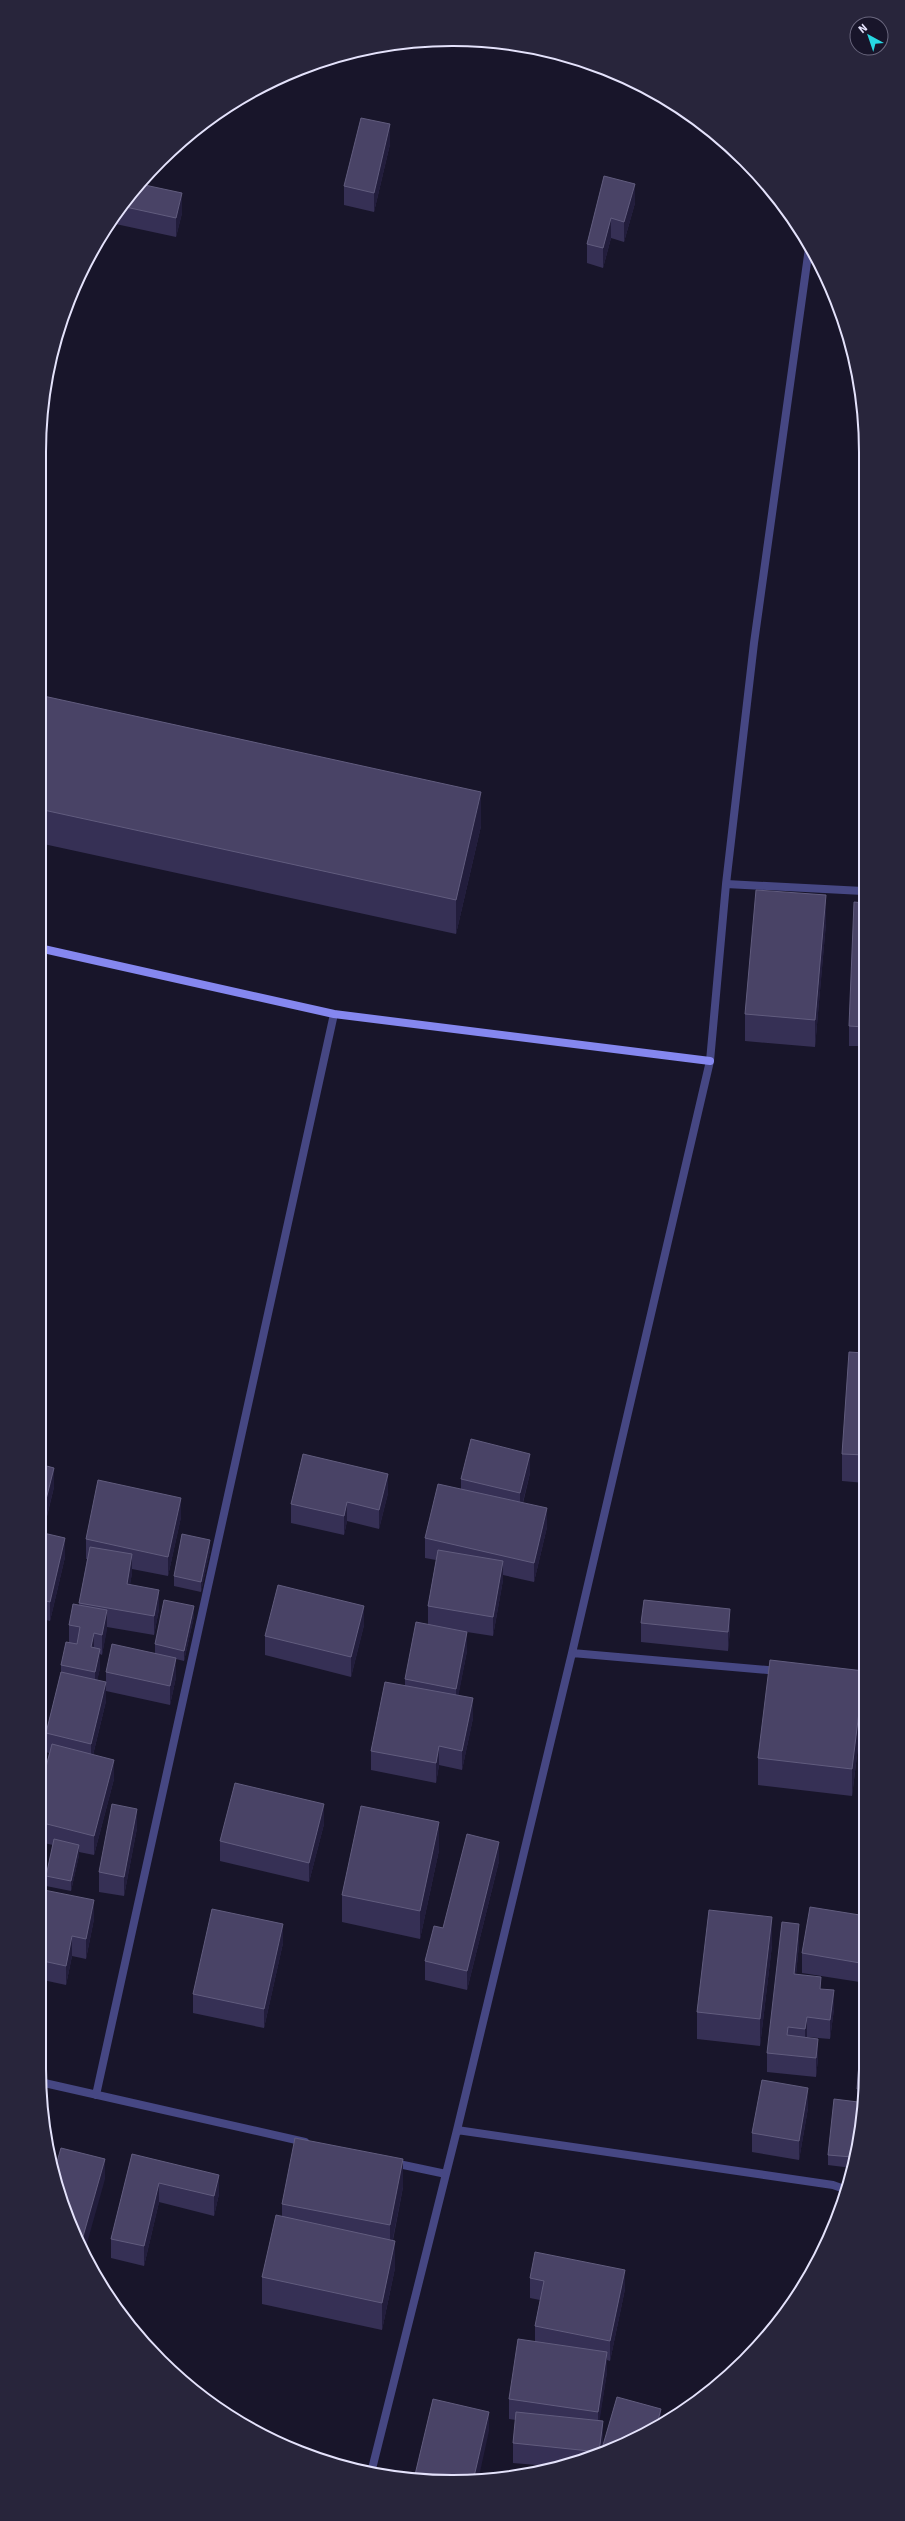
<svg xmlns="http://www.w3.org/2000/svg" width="905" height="2521" font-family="Signika,sans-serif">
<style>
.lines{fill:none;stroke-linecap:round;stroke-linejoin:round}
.street{stroke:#464783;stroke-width:8}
.secondary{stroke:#8587ef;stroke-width:8}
.wall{fill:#363055}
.shaded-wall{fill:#221d3c}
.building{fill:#494366;stroke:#615c7e}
.rim{fill:none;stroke:#e4e2fb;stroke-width:2}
</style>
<rect width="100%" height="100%" fill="#18152a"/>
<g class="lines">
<path class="street" d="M521,47L566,56
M726,884L863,891
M572,1653L779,1671
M40,2082L305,2142
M96,2095L334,1014
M457,2130L833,2185L847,2190
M394,2163L446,2174
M371,2473L457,2130L572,1653L710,1061L726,884L754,643L809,248"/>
<path class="secondary" d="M39,948L334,1014L710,1061"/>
</g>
<path class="wall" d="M209,121L207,128L201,126Z
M390,144L374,212L344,205V186Z
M604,176L635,203L624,242L611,238L603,268L587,263V244Z
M124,201L182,213L176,237L111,223Z
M39,695L481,826L456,934L39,843Z
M864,903V1046H849V1026Z
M826,923L815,1047L745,1041V1014Z
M864,1353L865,1483L842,1481V1454Z
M39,1464L54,1487L43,1533L65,1557L50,1621L39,1618Z
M530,1473L523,1503L547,1527L534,1582L503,1575V1580L493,1636L467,1632V1651L458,1696L473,1718L462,1770L439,1765L436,1783L371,1770V1751L405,1686V1679L428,1624V1606L436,1560L425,1558V1538L461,1489V1479Z
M388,1493L379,1529L347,1521L344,1535L291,1523V1504Z
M181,1517L168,1576L132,1569V1573L130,1584L159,1609L154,1635L107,1627L102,1655L100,1654V1668L97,1680L106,1701L93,1755L114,1779L94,1855L79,1852V1855L71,1891L46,1886V1876L53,1845L39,1842V1794L49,1753L46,1752V1733L61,1672V1665L69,1642V1625L79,1605L87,1559H86V1539Z
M210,1550L201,1592L174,1586V1576Z
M194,1616L184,1661L176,1659V1677L170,1705L106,1691V1672L155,1653V1644Z
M641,1623L730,1629L728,1651L641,1642Z
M364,1625L351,1677L265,1655V1636Z
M864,1698L852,1796L758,1785V1758Z
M324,1824L309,1882L220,1861V1841Z
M137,1828L124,1896L99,1892V1872Z
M439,1850L420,1939L342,1922V1895Z
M499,1861L467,1990L425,1980V1961L443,1928Z
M39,1889L94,1919L86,1959L72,1956L66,1985L43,1980L40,1995L39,1994Z
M866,1916V1983L802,1973V1953Z
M283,1943L264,2028L193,2013V1994Z
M799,1944L796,1974L821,1989L834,2009L830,2039L807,2037L818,2058L816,2077L767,2072V2053Z
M772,1945L760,2046L697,2039V2012Z
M866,2068L862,2099H857V2089Z
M808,2108L799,2160L752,2152V2133Z
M858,2112L852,2168L828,2165V2155Z
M132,2154L219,2194L214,2216L159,2202L144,2266L111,2258V2239Z
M403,2187L393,2240L395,2268L382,2330L262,2304V2277L282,2216V2204Z
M530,2278L625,2289L610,2361L607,2360V2372L599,2421L603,2440L602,2449L661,2425L635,2439L561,2467L513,2463V2443L516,2420L509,2419V2399L535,2342V2326L540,2300L530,2298Z"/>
<path class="shaded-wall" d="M390,124V144L374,212V193Z
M635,184V203L624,242V222Z
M182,193V213L176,237V218Z
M611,218V238L603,268V248Z
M481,792V826L456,934V900Z
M826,895V923L815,1047V1020Z
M530,1454V1473L520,1513V1493Z
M54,1468V1487L39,1547V1527Z
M388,1474V1493L379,1529V1510Z
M181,1498V1517L168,1576V1557Z
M347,1502V1521L344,1535V1516Z
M547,1508V1527L534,1582V1563Z
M65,1538V1557L50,1621V1602Z
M210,1540V1550L201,1592V1582Z
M132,1554V1573L127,1603V1584Z
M503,1561V1580L493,1636V1617Z
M159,1590V1609L154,1635V1616Z
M194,1606V1616L184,1661V1651Z
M364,1606V1625L351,1677V1657Z
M730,1609V1629L728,1651V1632Z
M107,1610V1630L102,1655V1635Z
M467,1632V1651L456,1708V1689Z
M94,1633V1653L91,1647Z
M100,1649V1668L95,1691V1672Z
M176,1658V1677L170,1705V1686Z
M864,1671V1698L852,1796V1769Z
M106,1682V1701L91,1763V1744Z
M473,1698V1718L462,1770V1751Z
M439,1746V1765L436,1783V1763Z
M114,1760V1779L94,1855V1836Z
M324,1804V1824L309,1882V1863Z
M137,1809V1828L124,1896V1877Z
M439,1822V1850L420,1939V1911Z
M499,1842V1861L467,1990V1971Z
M79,1845V1855L71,1891V1881Z
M94,1900V1919L86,1959V1939Z
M772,1917V1945L760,2046V2019Z
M283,1924V1943L264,2028V2009Z
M799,1924V1944L794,1994V1974Z
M72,1936V1956L66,1985V1966Z
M43,1961V1980L40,1995V1975Z
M834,1990V2009L830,2039V2020Z
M807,2017V2037L805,2048V2029Z
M818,2039V2058L816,2077V2058Z
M808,2088V2108L799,2160V2141Z
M858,2102V2112L852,2168V2157Z
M105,2159V2179L84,2254L80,2247Z
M403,2159V2187L390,2253V2225Z
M219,2175V2194L214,2216V2196Z
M159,2183V2202L144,2266V2246Z
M395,2241V2268L382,2330V2303Z
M625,2270V2289L610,2361V2341Z
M607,2352V2372L598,2431V2412Z
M661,2409V2425L656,2428Z
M489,2412V2431L478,2481H473Z
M603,2421V2440L601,2452L599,2453Z"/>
<path class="building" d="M361,118L390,124L374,193L344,186Z
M604,176L635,184L624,222L611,218L603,248L587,244Z
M140,184L182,193L176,218L121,206L124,201Z
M39,695L481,792L456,900L39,809Z
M756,890L826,895L815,1020L745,1014Z
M854,902L864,903V1027L849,1026Z
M849,1352L864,1353L865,1455L842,1454Z
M471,1439L530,1454L520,1493L461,1479Z
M303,1454L388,1474L379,1510L347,1502L344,1516L291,1504Z
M39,1464L54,1468L39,1527Z
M98,1480L181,1498L168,1557L86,1539Z
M438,1484L547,1508L534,1563L425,1538Z
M39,1532L65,1538L50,1602L39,1599Z
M182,1534L210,1540L201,1582L174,1576Z
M90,1547L132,1554L127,1584L159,1590L154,1616L79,1603Z
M438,1550L503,1561L493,1617L428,1606Z
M278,1585L364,1606L351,1657L265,1636Z
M164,1600L194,1606L184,1651L155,1644Z
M644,1600L730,1609L728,1632L641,1623Z
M73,1604L107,1610L102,1635L94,1633L91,1647L100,1649L95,1672L61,1665L66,1642L77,1644L80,1627L69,1625Z
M416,1622L467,1632L456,1689L405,1679Z
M112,1644L176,1658L170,1686L106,1672Z
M770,1660L864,1671L852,1769L758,1758Z
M61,1672L106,1682L91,1744L46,1733Z
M385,1682L473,1698L462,1751L439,1746L436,1763L371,1751Z
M52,1744L114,1760L94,1836L39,1822V1794Z
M235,1783L324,1804L309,1863L220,1841Z
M112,1804L137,1809L124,1877L99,1872Z
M361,1806L439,1822L420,1911L342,1895Z
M467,1834L499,1842L467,1971L425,1961L434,1926L443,1928Z
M54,1839L79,1845L71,1881L46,1876Z
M39,1889L94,1900L86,1939L72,1936L66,1966L43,1961L40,1975H39Z
M810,1907L866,1916V1964L802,1953Z
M212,1909L283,1924L264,2009L193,1994Z
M709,1910L772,1917L760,2019L697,2012Z
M782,1922L799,1924L794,1974L821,1977L820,1989L834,1990L830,2020L807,2017L805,2029L788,2027L787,2035L818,2039L816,2058L767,2053Z
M859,2064L866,2065L863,2089H857Z
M762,2080L808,2088L799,2141L752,2133Z
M834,2099L858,2102L852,2157L828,2155Z
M295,2138L403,2159L390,2225L282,2204Z
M61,2148L105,2159L80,2247L70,2227L54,2172Z
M132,2154L219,2175L214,2196L159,2183L144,2246L111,2239Z
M276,2215L395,2241L382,2303L262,2277Z
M535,2252L625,2270L610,2341L535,2326L544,2281L530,2278Z
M518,2339L607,2352L598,2412L509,2399Z
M617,2397L661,2409L656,2428L635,2439L601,2452Z
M433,2399L489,2412L473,2481L414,2479Z
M516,2412L603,2421L599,2452L513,2443Z"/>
<path d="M0 0H905V2521H0ZM452 46H453A406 406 0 0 1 859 452V2069A406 406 0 0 1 453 2475H452A406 406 0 0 1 46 2069V452A406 406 0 0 1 452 46Z" fill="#28253b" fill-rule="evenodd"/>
<path class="rim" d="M452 46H453A406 406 0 0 1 859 452V2069A406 406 0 0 1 453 2475H452A406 406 0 0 1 46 2069V452A406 406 0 0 1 452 46Z"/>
<g transform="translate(869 36) rotate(320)"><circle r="19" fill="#18152a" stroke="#6a677e"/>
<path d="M0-3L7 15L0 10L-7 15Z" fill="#27d8e2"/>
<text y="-6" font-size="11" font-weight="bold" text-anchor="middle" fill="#e4e2fb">N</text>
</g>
</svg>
